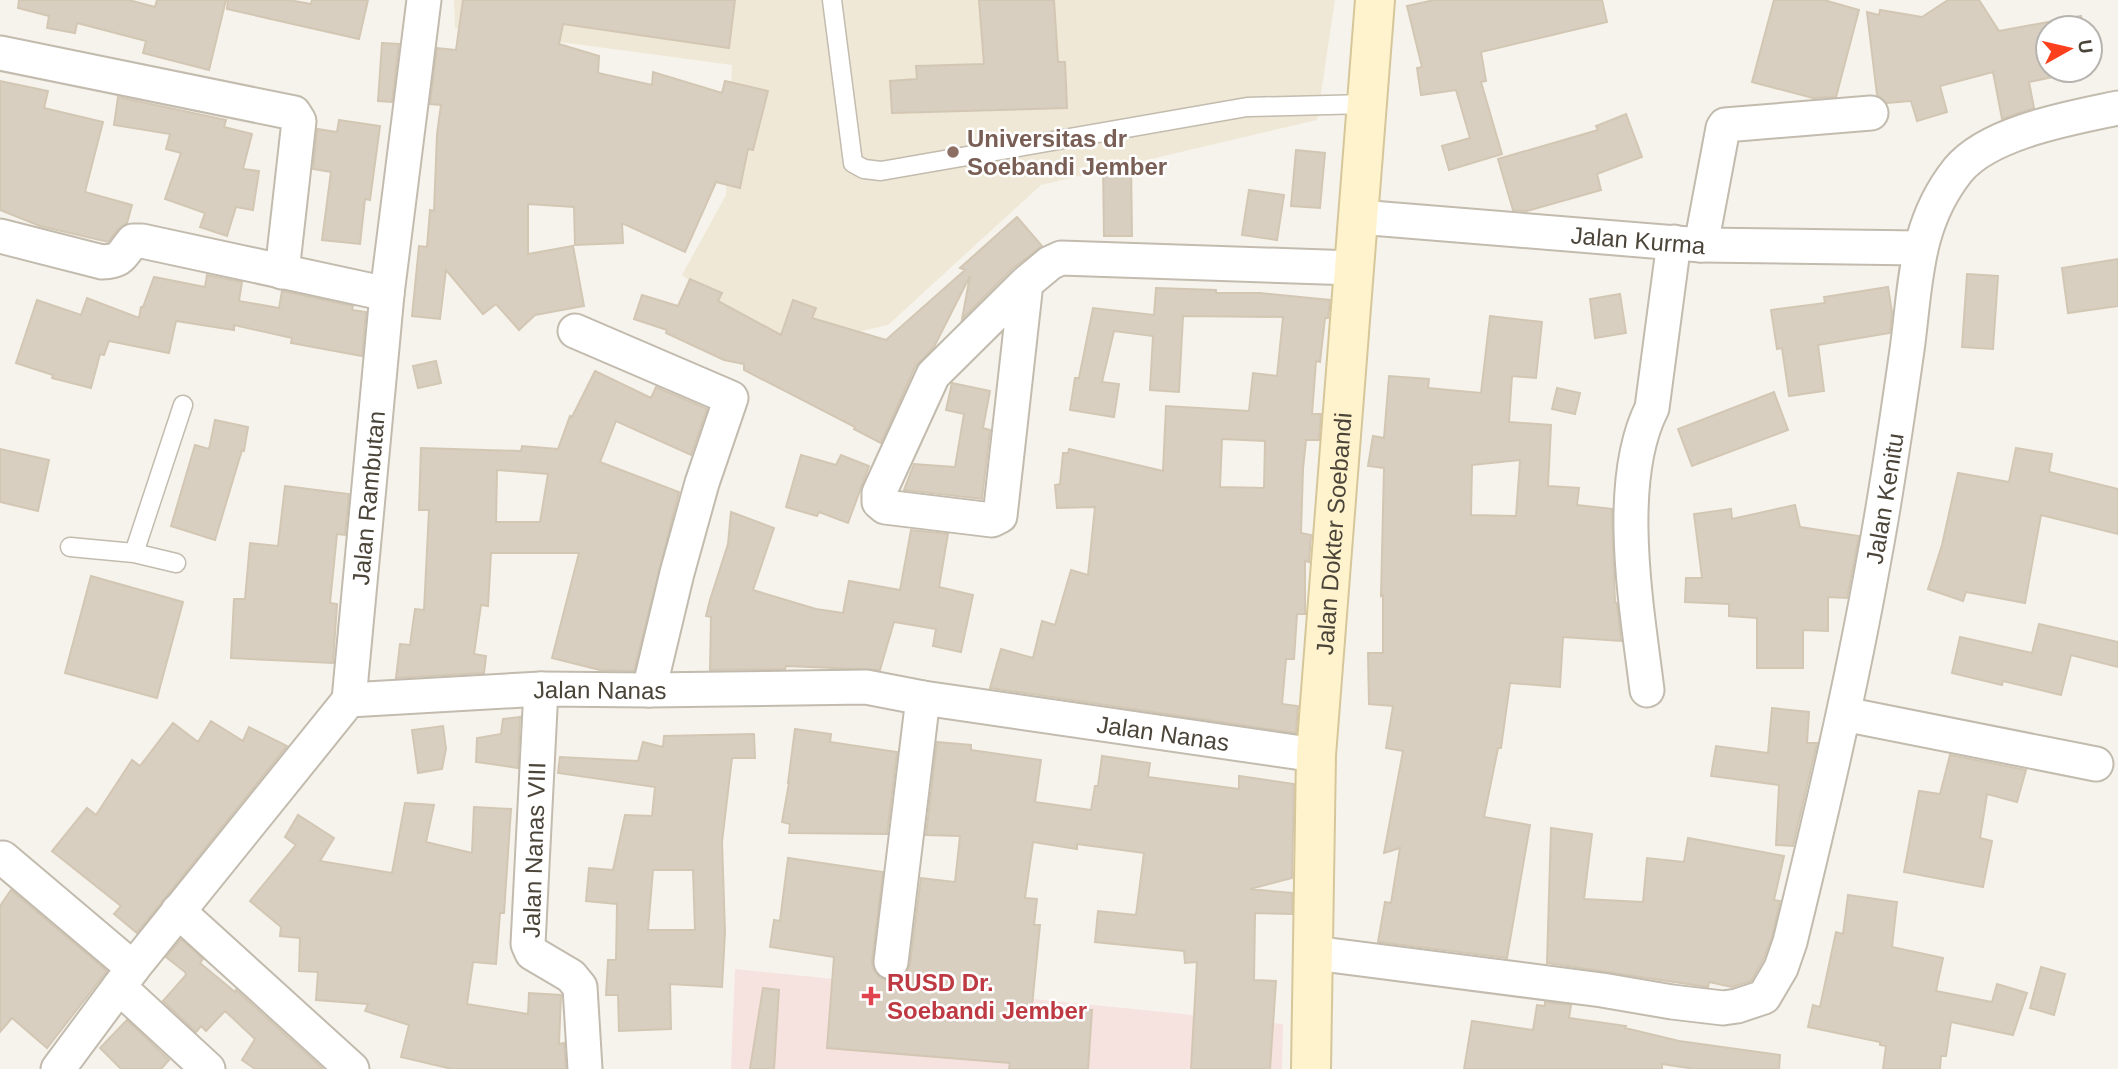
<svg xmlns="http://www.w3.org/2000/svg" width="2118" height="1069" font-family="Helvetica,sans-serif">
<style>
.education{fill:#efe8d6}
.medical{fill:#f6e3e0}
.building{fill:#d8cfc1;stroke:#d3c7b4;stroke-width:2;fill-rule:evenodd}
.lines{fill:none;stroke-linecap:round;stroke-linejoin:round}
.lane-casing{stroke:#c2bbae;stroke-width:21}
.street-casing{stroke:#c2bbae;stroke-width:37}
.secondary-casing{stroke:#d6c79b;stroke-width:42}
.lane{stroke:#fff;stroke-width:18}
.street{stroke:#fff;stroke-width:33}
.secondary{stroke:#fff3cd;stroke-width:38}
.education-dot{fill:#8d6e63;stroke:#fff;stroke-width:2.5}
.health-dot{fill:#e0444e;stroke:#fff;stroke-width:2.5}
.labels{text-anchor:middle;dominant-baseline:central;stroke-width:5;stroke-linejoin:round;paint-order:stroke}
.education-label{font-size:24px;font-weight:bold;fill:#785e54;stroke:#fff;text-anchor:start}
.street-label{font-size:24px;fill:#4b4439;stroke:#fff}
.health-label{font-size:24px;font-weight:bold;fill:#be3a42;stroke:#fff;text-anchor:start}
</style>
<rect width="100%" height="100%" fill="#f6f3ec"/>
<path class="education" d="M454,0H1335L1317,120L1041,185L888,325L780,350L682,275L726,195L732,65L455,28Z"/>
<path class="medical" d="M735,969L1283,1024L1282,1069H731Z"/>
<path class="building" d="M19,0H129L155,7L157,0H226L209,70L143,53L146,41L77,23L75,33L47,28L49,16L18,8Z
M228,0H289L311,4L312,0H368L359,39L227,9Z
M463,0H735L729,48L563,24L559,44L599,56L598,73L652,85L653,72L722,93L725,81L768,91L753,150L748,149L740,188L716,182L685,252L622,223L623,243L575,245L574,207L528,204V254L573,246L584,306L535,315L519,330L496,304L483,314L446,270L440,319L412,316L419,246L427,247L430,210L434,211L437,134L441,105L430,104L437,48L456,50Z
M979,0H1054L1058,62H1065L1067,108L892,113L890,81L917,79L916,66L984,64Z
M1434,0H1602L1607,22L1481,52L1486,81L1481,82L1502,154L1449,170L1442,146L1470,138L1456,90L1421,95L1417,68L1422,67L1407,6Z
M1774,0H1824L1859,10L1836,97L1813,98L1752,82Z
M1948,0H1979L1999,31L2081,16L2083,28H2048V70H2086L2029,82L2034,108L2002,119L1993,72L1940,86L1947,112L1917,121L1911,101L1887,103L1877,95L1867,12L1879,15L1880,10L1922,17Z
M382,43L399,44L392,102L378,101Z
M0,81L48,91L44,108L103,122L85,192L132,205L127,223L118,229L108,242L40,226L0,210Z
M118,97L226,120L224,127L252,134L243,169L259,171L253,210L236,207L227,236L200,227L205,213L165,199L181,153L166,149L170,134L114,125Z
M1626,114L1642,157L1597,174L1601,190L1527,211L1513,210L1498,159L1598,130L1596,126Z
M339,120L380,126L370,200L365,199L360,244L322,240L331,172L313,169L317,129L337,132Z
M1296,150L1325,153L1320,208L1291,206Z
M1103,164H1131L1132,236H1104Z
M1249,190L1284,195L1277,240L1242,235Z
M1017,217L1042,246L1012,269L962,319L970,276L934,347L915,367L881,443L854,429L855,427L744,370V364L724,360L666,333L667,330L634,319L642,295L678,306L690,279L722,293L718,301L781,335L793,300L816,308L812,318L886,340L965,270L960,268Z
M2118,259V306L2068,313L2062,268Z
M1967,274L1998,276L1993,349L1962,347Z
M207,275L242,282L239,301L279,308L282,291L353,306L352,310L366,312L362,356L291,343L292,338L234,325V330L176,321L169,353L109,341L104,355L100,354L91,388L52,378L53,375L16,363L37,300L81,315L87,298L139,318L141,307H143L154,277L205,287Z
M1888,287L1892,312L1890,333L1818,345L1824,391L1789,396L1782,348L1777,349L1771,310L1825,303L1824,297Z
M1156,288L1216,290V293H1260L1330,300L1328,318H1325L1320,362L1316,361L1312,414H1321L1319,440H1306L1303,469L1301,533L1311,535L1309,562L1305,561V614H1297L1294,659H1286L1282,704L1298,706L1296,733L990,688L1001,649L1033,658L1042,621L1055,625L1071,570L1088,575L1095,507L1057,508L1055,485L1060,484L1063,453H1068L1069,449L1163,471L1166,406L1249,411L1253,373L1277,376L1283,317L1183,316L1179,392L1150,390L1153,336L1114,331L1102,382L1119,384L1114,417L1070,410L1075,378H1079L1093,308L1154,315ZM1222,439L1265,441L1264,488L1220,487Z
M1620,294L1626,333L1595,338L1590,299Z
M1490,316L1542,322L1536,378L1512,376L1509,422L1551,425L1548,486L1579,488L1577,505L1612,509L1615,603H1617L1621,641L1563,637L1560,687L1510,683L1501,748H1498L1484,817L1530,825L1507,958L1378,942L1385,902L1391,903L1400,848L1384,853L1403,751L1386,748L1393,706L1369,704L1368,653H1383V595L1381,596L1384,468L1368,466L1373,436L1384,438L1389,376L1429,379L1428,388L1481,393ZM1520,460L1516,516L1471,515L1472,465Z
M436,361L441,383L418,388L413,366Z
M595,371L651,398L656,387L707,409L691,455L616,421L600,462L679,492L634,671L600,670L552,658L579,553H491L488,606L481,605L474,654L486,656L484,673L396,678L400,644L410,645L415,609L424,610L429,510H419L421,448L521,451L522,446L558,449L570,416L572,417ZM497,470L548,474L540,522H496Z
M952,383L990,391L983,428L990,430L982,499L904,490L914,464L955,467L964,414L946,410Z
M1557,388L1580,393L1575,414L1552,409Z
M1774,392L1788,430L1692,466L1678,429Z
M215,420L248,427L244,451L242,450L215,540L171,526L195,445L209,449Z
M2016,448L2052,454L2049,472L2118,489V534L2041,515L2025,603L1966,592L1963,601L1928,589L1942,545L1958,473L2009,482Z
M0,449L49,460L38,511L0,502Z
M801,455L836,465L841,455L869,466L848,523L819,512L817,516L786,507Z
M285,486L349,494L345,535L337,534L330,603L337,604L333,663L231,658L234,599H245L250,543L278,546Z
M1795,505L1800,527L1859,536L1847,598L1828,597V631L1803,630V668H1757V618L1729,616V604L1685,602L1686,578H1702L1694,514L1731,509L1732,519Z
M731,512L774,528L753,590L816,609L843,613L849,581L900,590L911,530L948,534L939,587L973,595L961,652L933,646L936,629L894,622L880,670L786,666L785,669L710,670L711,617L706,616L710,600L728,544Z
M91,576L183,602L157,698L65,673Z
M2039,624L2118,642V667L2071,655L2061,695L2003,681L2002,685L1952,673L1960,637L2032,653Z
M1772,708L1809,712L1807,743H1817L1793,846L1776,845L1779,785L1711,776L1716,746L1768,753Z
M520,717L518,768L476,762L477,738L501,734L503,719Z
M211,721L243,741L249,727L287,746L137,933L114,914L121,906L52,851L87,808L96,815L132,760L140,766L173,723L198,742Z
M443,726L446,749L442,769L418,773L412,730Z
M795,729L831,734L830,742L897,752L887,834L789,833L790,824L782,822L789,783H788Z
M754,734L755,758H732L722,842L725,932L722,987L670,984L671,1029L619,1031L618,995H606L608,960H616L617,904L586,901L589,868L613,870L625,815L652,816L655,787L558,773L560,757L638,761L643,742L663,747L664,736ZM653,870H693L695,930H648Z
M937,742L971,745V750L1041,760L1035,802L1091,810L1095,786H1098L1102,756L1150,763L1148,777L1239,789V776L1294,784L1292,878L1250,889L1292,893V914L1255,913L1254,980L1276,981L1270,1069H1191L1197,962L1185,963L1184,951L1095,942L1098,911L1136,915L1144,853L1077,844V849L1033,842L1025,898L1037,899L1034,925H1040L1032,1006L1092,1010L1088,1069H1009L1010,1063L827,1048L834,957L770,947L774,920L780,921L788,858L883,872L872,960L873,969L879,977L888,981L899,979L907,973L910,964L921,878L955,882L960,836L926,835Z
M1950,755L2026,770L2017,802L1987,794L1980,838L1992,841L1983,887L1904,872L1919,791L1940,794Z
M405,803L434,805L426,842L472,853L474,807L511,809L504,913H500L496,964L473,962L467,1004L528,1014L529,993L561,995L559,1044L564,1043L566,1069H452L401,1057L409,1025L365,1011L368,1004L316,1000L318,972L299,971L300,938L280,936L281,927L250,901L296,845L285,837L298,815L334,838L320,861L392,873Z
M1551,828L1592,834L1584,899L1643,902L1647,858L1684,862L1688,838L1784,856L1774,900L1780,901L1772,937L1763,960L1751,981L1732,987L1709,982L1708,987L1547,963Z
M11,890L107,971L47,1048L12,1018L0,1032V906Z
M1848,895L1897,902L1892,947L1943,958L1936,991L1992,1002L1997,984L2027,993L2013,1035L1951,1022L1946,1056H1941L1940,1069H1883L1886,1046L1880,1045V1042L1808,1027L1813,1005L1820,1007L1836,932L1843,934Z
M181,939L203,959L200,963L235,992L236,990L323,1069H255L242,1060L255,1039L225,1011L206,1031L201,1026L196,1032L163,1001L186,975L185,972L166,957Z
M2041,967L2065,974L2054,1015L2030,1008Z
M763,988L779,990L774,1069H750Z
M1545,1002L1571,1005L1569,1018L1626,1026L1625,1028L1679,1041L1780,1055L1779,1069H1695L1662,1064V1069H1464L1472,1021L1533,1030L1537,1005L1545,1006Z
M127,1020L169,1060L161,1069H121L100,1048Z"/>
<g class="lines">
<defs>
<path id="lane" d="M832,0L853,163L864,169L881,171L1247,107L1367,104
M70,547L134,553L176,563
M134,553L183,405"/>
<g id="street">
<path d="M0,53L294,113L299,121L282,272"/>
<path id="s1" d="M1359,217L1701,245L1919,248"/>
<path d="M0,236L102,262C123,261 121,255 133,241H142L387,294"/>
<path d="M1701,245L1723,128L1725,125L1871,113"/>
<path d="M1026,283L1000,516L992,520L885,507L879,502V493L933,375L1026,283L1050,263L1061,258L1354,268"/>
<path d="M575,331L731,398L702,483L677,573L649,690"/>
<path d="M541,689L528,944L532,953L571,976L580,987L585,1069"/>
<path d="M1647,690C1637,609 1614,483 1652,408L1674,242"/>
<path id="s2" d="M349,700L387,294L424,0"/>
<path d="M1844,714L2096,764"/>
<path d="M3,858L133,968"/>
<path d="M178,911L352,1069"/>
<path id="s3" d="M1314,953L1602,990L1672,1002L1723,1008L1737,1006L1764,997L1781,968L1790,942C1821,815 1851,688 1874,559C1887,490 1897,420 1907,350C1916,285 1914,225 1958,170C1989,132 2071,118 2118,108"/>
<path d="M891,962L923,698"/>
<path d="M119,987L208,1069"/>
<path id="s4" d="M58,1069L133,968L349,700L541,689L649,690L866,687L923,698L1316,755"/>
</g>
<g id="secondary">
<path id="s5" d="M1311,1069L1316,755L1375,0"/>
</g>
</defs>
<use href="#lane" class="lane-casing"/>
<use href="#street" class="street-casing"/>
<use href="#secondary" class="secondary-casing"/>
<use href="#lane" class="lane"/>
<use href="#street" class="street"/>
<use href="#secondary" class="secondary"/>
</g>
<circle class="education-dot" cx="953" cy="152" r="7"/>
<path class="health-dot" d="M867.5 985.5h7v7h7v7h-7v7h-7v-7h-7v-7h7z"/>
<g class="labels">
<g class="education-label">
<text x="967" y="138">Universitas dr<tspan x="967" dy="28">Soebandi Jember</tspan></text>
</g>
<g class="street-label">
<text stroke="none"><textPath href="#s1" startOffset="280">Jalan Kurma</textPath></text>
<text stroke="none"><textPath href="#s2" startOffset="203">Jalan Rambutan</textPath></text>
<text stroke="none"><textPath href="#s3" startOffset="970">Jalan Kenitu</textPath></text>
<text stroke="none"><textPath href="#s5" startOffset="536">Jalan Dokter Soebandi</textPath></text>
<text stroke="none"><textPath href="#s4" startOffset="721">Jalan Nanas</textPath></text>
<text stroke="none"><textPath href="#s4" startOffset="1288">Jalan Nanas</textPath></text>
<text transform="translate(534 850) rotate(-88)">Jalan Nanas VIII</text>
</g>
<g class="health-label">
<text x="887" y="982">RUSD Dr.<tspan x="887" dy="28">Soebandi Jember</tspan></text>
</g>
</g>
<g transform="translate(2069 49) rotate(82)"><circle r="33" fill="#ffffff" stroke="#b7b4b0" stroke-width="2"/>
<path d="M0-5L12 26L0 18L-12 26Z" fill="#fc3f1d"/>
<text y="-10" font-size="19" font-weight="bold" text-anchor="middle" fill="#4b4439">U</text>
</g>
</svg>
